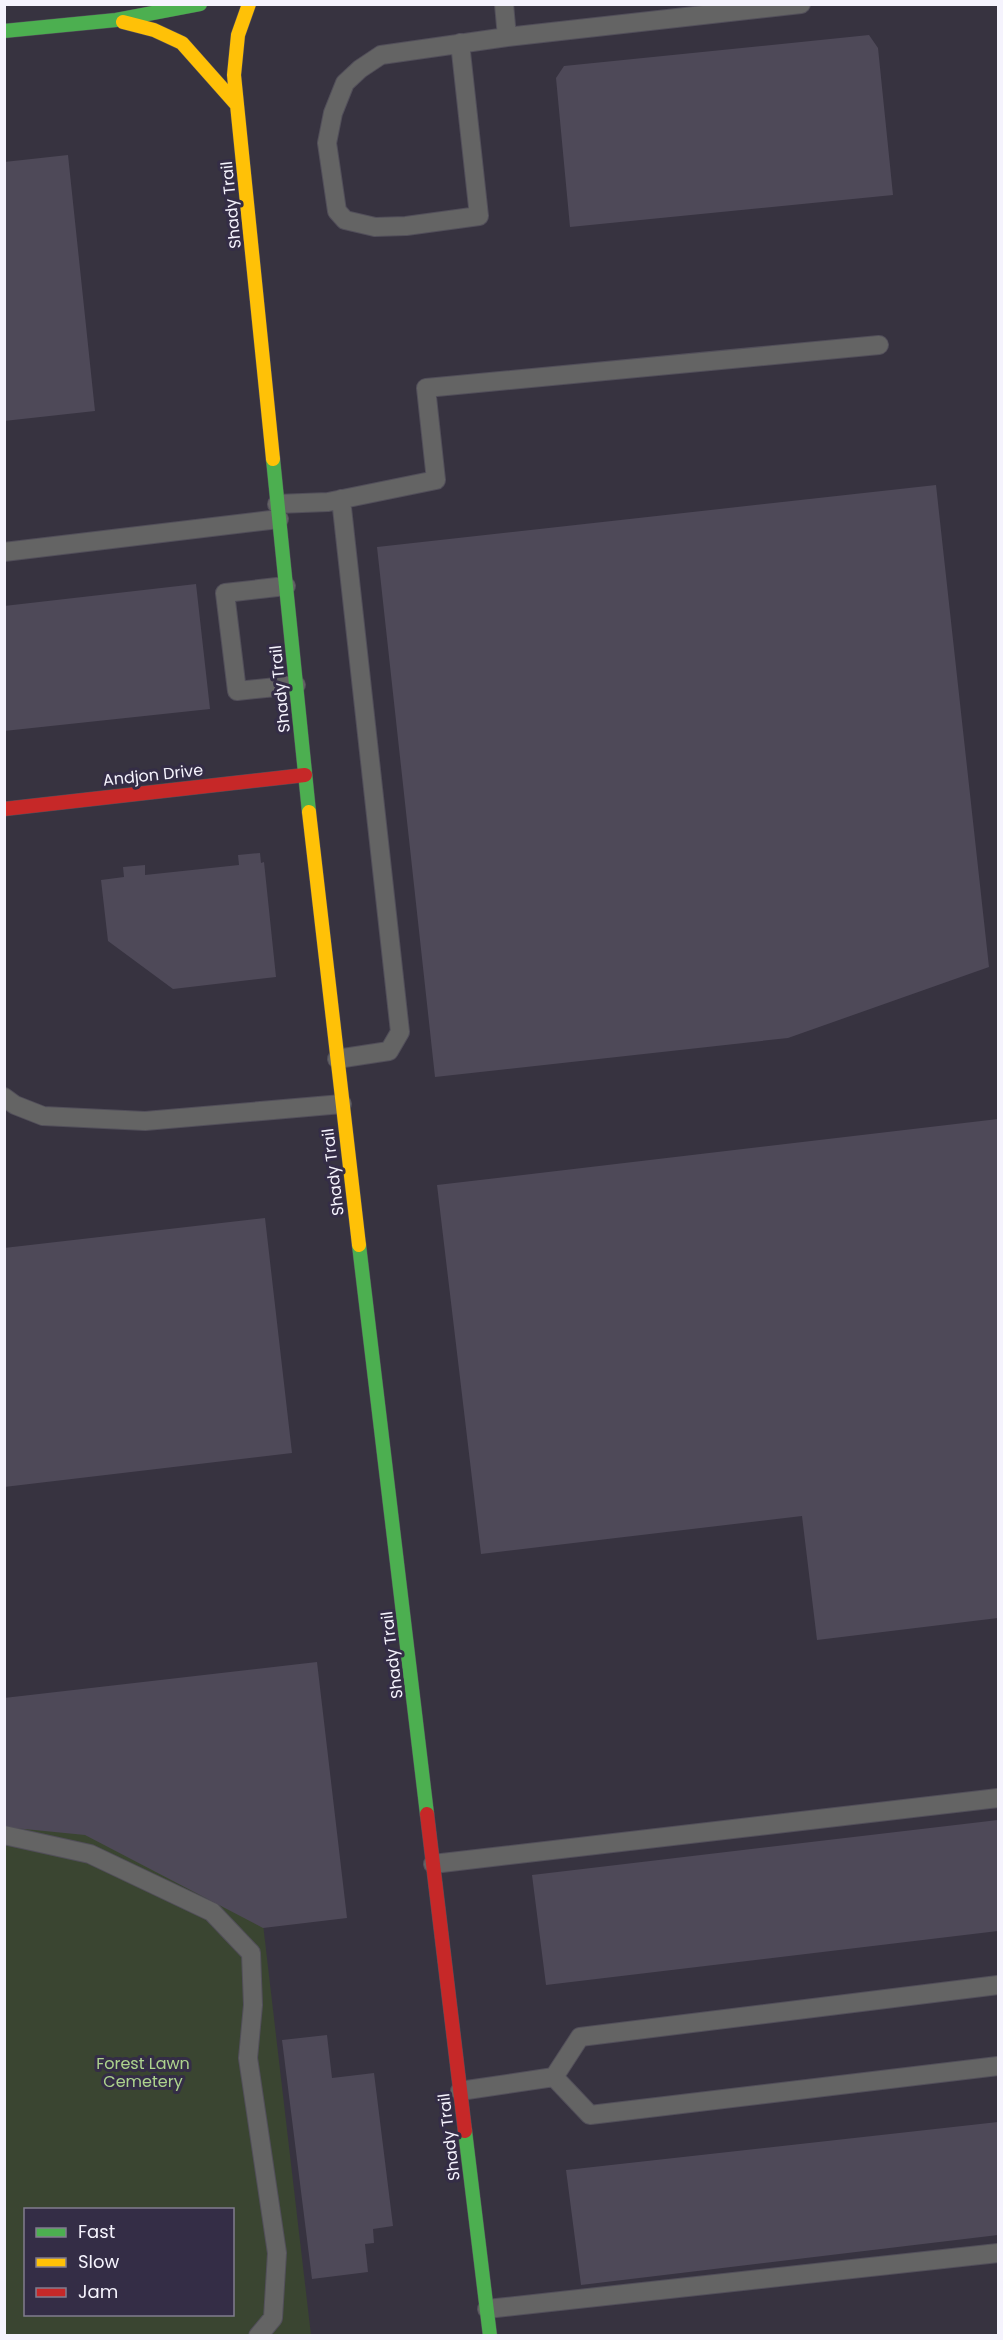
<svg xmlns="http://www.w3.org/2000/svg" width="1003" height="2340" font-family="Poppins,sans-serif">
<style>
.green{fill:#3a4531;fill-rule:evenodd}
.building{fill:#4e4958}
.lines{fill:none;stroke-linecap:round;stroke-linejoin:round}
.lane-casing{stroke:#524f5a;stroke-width:20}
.fast-casing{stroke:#524f5a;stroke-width:15}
.slow-casing{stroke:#524f5a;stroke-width:15}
.jam-casing{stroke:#524f5a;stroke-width:15}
.lane{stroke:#646464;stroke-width:18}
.fast{stroke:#4caf50;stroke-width:14}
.slow{stroke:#ffc107;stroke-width:14}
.jam{stroke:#c62828;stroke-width:14}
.labels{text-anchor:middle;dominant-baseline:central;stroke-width:6;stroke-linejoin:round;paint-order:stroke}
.street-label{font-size:16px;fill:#f5f3fd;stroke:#342d46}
.park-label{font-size:16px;fill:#add38d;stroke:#342d46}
</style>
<rect width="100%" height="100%" fill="#373340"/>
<path class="green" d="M5,1820L79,1828L263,1924L311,2335L5,2336ZM26,2210H232V2314H26Z"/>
<path class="building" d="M869,35L878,48L893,195L570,227L556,78L564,66Z
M68,155L95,411L4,421V162Z
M936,485L989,967L788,1038L435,1077L377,547Z
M196,584L210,709L4,731V606Z
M260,853L261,863L264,862L276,977L173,989L108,941L101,880L124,877L123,867L145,865V875L239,865L238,855Z
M998,1119V1618L817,1640L802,1516L481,1554L437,1185Z
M265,1218L292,1453L4,1487V1248Z
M317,1662L347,1918L263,1928L85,1835L4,1827V1698Z
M998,1820V1931L546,1985L532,1875Z
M327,2035L332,2078L374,2073L393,2226L373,2229L374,2243L365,2244L368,2272L312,2279L282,2040Z
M998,2122V2235L581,2285L566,2170Z"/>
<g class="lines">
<defs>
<path id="lane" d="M504,4L507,37L801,4
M460,43L479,216L406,226L375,227L345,220L337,211L327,143L333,113L345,83L360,69L381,55L507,37
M277,504L328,502L436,480L426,388L879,345
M4,552L279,519
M286,586L225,593L237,691L296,685
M337,1059L389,1051L400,1032L341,499
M4,1097L15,1105L43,1116L145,1121L342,1104
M4,1835L90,1854L212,1912L251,1953L253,2005L248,2058L277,2253L273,2318L258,2336
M433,1864L998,1798
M554,2077L590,2115L998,2066
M460,2091L554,2077L580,2037L998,1985
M487,2309L998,2253"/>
<path id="fast" d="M4,31L116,20L200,4
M273,459L309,812
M359,1245L427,1814
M465,2131L490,2336"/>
<path id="slow" d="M249,4L238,35L234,75L273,459
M123,22L154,30L182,43L237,105
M309,812L359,1245"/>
<path id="jam" d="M4,809L305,775
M427,1814L465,2131"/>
</defs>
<use href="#lane" class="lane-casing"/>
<use href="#fast" class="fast-casing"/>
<use href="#slow" class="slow-casing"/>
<use href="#jam" class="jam-casing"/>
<use href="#lane" class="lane"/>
<use href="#fast" class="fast"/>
<use href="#slow" class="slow"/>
<use href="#jam" class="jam"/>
</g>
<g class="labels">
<g class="street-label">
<text transform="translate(231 205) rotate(-96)">Shady Trail</text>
<text transform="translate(280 689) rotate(-96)">Shady Trail</text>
<text transform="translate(153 775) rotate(-6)">Andjon Drive</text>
<text transform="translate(333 1172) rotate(-97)">Shady Trail</text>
<text transform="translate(392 1655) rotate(-97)">Shady Trail</text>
<text transform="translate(449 2137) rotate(-97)">Shady Trail</text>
</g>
<g class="park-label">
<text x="143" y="2063">Forest Lawn<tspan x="143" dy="18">Cemetery</tspan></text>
</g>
</g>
<rect width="1003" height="2340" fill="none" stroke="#f5f3fd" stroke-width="12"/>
<rect x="24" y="2208" width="210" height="108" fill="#342d46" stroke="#817c8f" stroke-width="1.5"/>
<rect x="36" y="2228" width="30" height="9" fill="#4caf50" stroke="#817c8f" stroke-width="1.5"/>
<text x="78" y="2238" font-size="18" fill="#f5f3fd">Fast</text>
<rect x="36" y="2258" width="30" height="9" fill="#ffc107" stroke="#817c8f" stroke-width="1.5"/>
<text x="78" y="2268" font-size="18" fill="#f5f3fd">Slow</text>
<rect x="36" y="2288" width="30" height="9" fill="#c62828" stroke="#817c8f" stroke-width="1.5"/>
<text x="78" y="2298" font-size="18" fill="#f5f3fd">Jam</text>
</svg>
